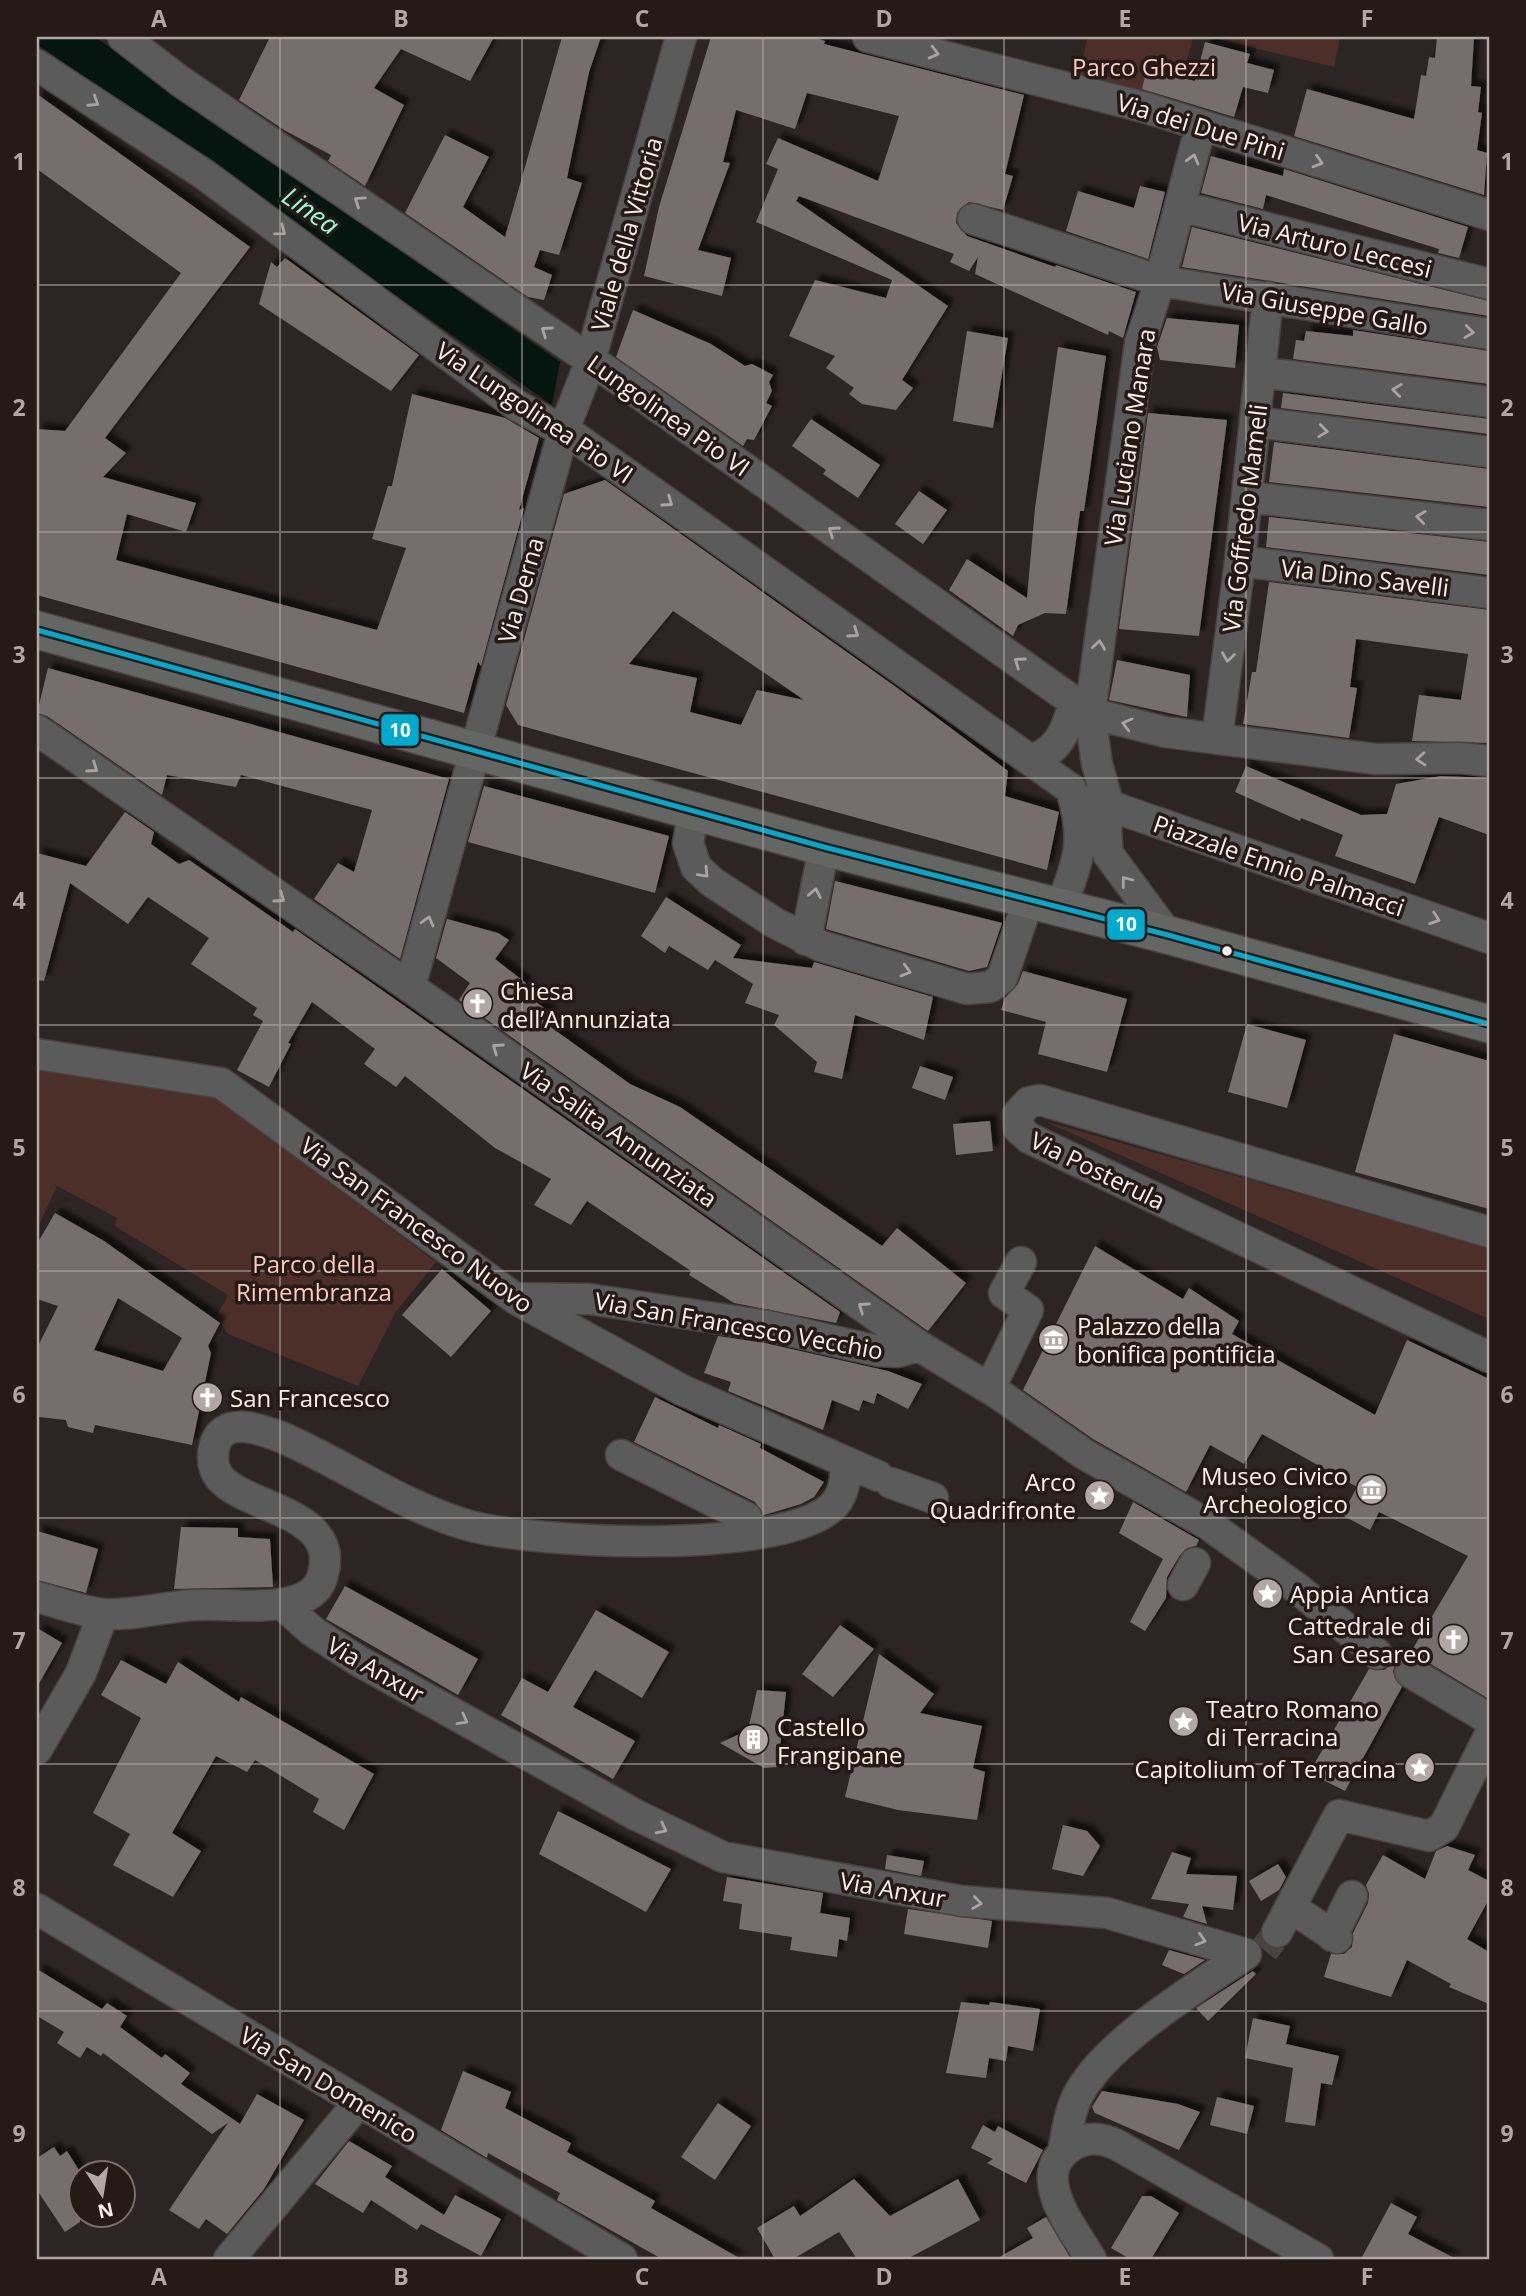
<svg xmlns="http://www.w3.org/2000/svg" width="1526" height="2296" font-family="'Open Sans',sans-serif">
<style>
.green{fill:#4c2f29}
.water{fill:#051510}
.building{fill:#756e6d;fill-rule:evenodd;filter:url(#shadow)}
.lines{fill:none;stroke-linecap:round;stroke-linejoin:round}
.minor-tunnel{stroke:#4b4342;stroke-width:30;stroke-dasharray:30 15;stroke-linecap:butt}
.minor-casing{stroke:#484241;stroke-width:33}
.major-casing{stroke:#484241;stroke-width:40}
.minor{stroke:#5a5b5a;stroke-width:30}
.major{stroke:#646664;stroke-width:37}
.bus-1-casing{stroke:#261a17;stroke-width:10}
.bus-1{stroke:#00a9ce;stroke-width:5}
.oneway{stroke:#a9a4a3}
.grid{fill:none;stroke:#b1a8a6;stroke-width:2;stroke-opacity:0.55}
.bus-dot{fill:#f8eeec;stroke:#261a17;stroke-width:2.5}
.labels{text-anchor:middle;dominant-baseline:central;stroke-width:7;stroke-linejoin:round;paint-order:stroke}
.park-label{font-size:24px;fill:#fecabe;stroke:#261a17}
.street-label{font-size:24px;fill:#f8eeec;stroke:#261a17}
.poi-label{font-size:24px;fill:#f8eeec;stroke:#261a17;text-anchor:start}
.water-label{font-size:26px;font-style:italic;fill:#96fadd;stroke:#261a17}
.line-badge{stroke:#261a17;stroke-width:2.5}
.badge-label{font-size:19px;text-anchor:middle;font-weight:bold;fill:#fff}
.neatline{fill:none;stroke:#b1a8a6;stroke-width:2.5}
.grid-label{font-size:23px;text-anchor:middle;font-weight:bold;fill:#b1a8a6}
</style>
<defs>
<filter id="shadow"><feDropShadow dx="6" dy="-6" stdDeviation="2" flood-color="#0009"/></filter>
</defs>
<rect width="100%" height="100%" fill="#2c2524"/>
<path class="green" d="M1088,37H1193L1185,69L1155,99L1078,78Z
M1208,37H1340L1334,67Z
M37,1069L213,1096L436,1262L395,1313L358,1386L228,1334L216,1317L228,1295L115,1226L117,1218L57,1186L37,1229Z
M1044,1121L1489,1248V1319Z"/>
<path class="water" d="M37,37H95L560,362L552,405L37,44Z"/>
<path class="building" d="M270,37H494L470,81L401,49L374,88L404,105L365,186L328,161L331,155L284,130L239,100Z
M562,37H601L589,72L567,178L582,183L559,255L540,250L534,267L552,275L544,300L528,297L405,213L445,135L489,157L463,207L505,237Z
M711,37H813L825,41L824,44L1024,95L1005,174L1013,176L1003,210L969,202L957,213L956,223L967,236L1055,267L1056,265L1136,292L1123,338L1109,331L1108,335L975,274L978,257L969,271L950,262L954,254L799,196L796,201L948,306L902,380L913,388L896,410L862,404L849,394L854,388L826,368L835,356L789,336L815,280L886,298L892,280L756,222L778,169L766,164L778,138L878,181L899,116L807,93L795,129L736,110L723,162L730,163L698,250L731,258L722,296L644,276L659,207Z
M1437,37H1474L1471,86L1481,87L1478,112L1482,113L1477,150L1487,153L1484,195L1294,136L1307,89L1414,119L1421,75L1426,76L1429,57L1435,58Z
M1205,42L1250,54L1247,63L1274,70L1268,93L1243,87L1234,117L1142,89L1147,68L1195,81Z
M37,94L250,247L105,438L126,453L103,477L196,503L186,532L127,514L116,560L377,630L406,548L372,539L388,486H392L412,394L505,418L539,438L519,510L524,508L481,666L478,662L464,713L37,595V429L65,431L181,273L37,169Z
M1211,156L1283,176L1284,169L1468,227L1459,258L1438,253L1439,249L1266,195L1263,209L1201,193Z
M1140,186L1165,192L1148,259L1066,231L1078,191L1134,208Z
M1192,227L1489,301V316L1182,267Z
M285,258L419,355L391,391L259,304L271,262L277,267Z
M633,310L711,344L745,366L752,364L773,375L769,382L772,391L766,403L772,406L754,440L747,439L743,446L616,357Z
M1167,318L1239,325L1235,368L1160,360L1157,347Z
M1353,330L1489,351V384L1293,359L1296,340L1304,341L1306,331L1353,336Z
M967,331L1008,338L993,428L953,421Z
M1058,347L1106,356L1084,511H1080L1066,614L1045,613L1018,625L1013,636L949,590L967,559L1027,598L1035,508Z
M1283,393L1489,419V434L1281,408Z
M1148,413L1227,420L1199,636L1119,629Z
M811,419L880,465L858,498L823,474L826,470L792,446Z
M1274,442L1489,469V507L1269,482Z
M605,480L896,687L1008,771L1005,796L1059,812L1047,870L518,725L506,705L564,494ZM673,611L772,678L804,700L757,690L741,725L690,712L697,678L629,664Z
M919,491L947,510L923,544L895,524Z
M1269,517L1489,542V575L1266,547Z
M1269,582L1489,610V743L1412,741L1419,695L1461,700L1468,654L1356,639L1350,687L1357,688L1349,738L1243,724L1252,672H1256Z
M1117,660L1190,675L1187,717L1109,700Z
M48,668L449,779L400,959L314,899L338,863L354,872L372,810L241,775L236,787L167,775L162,795L47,716L37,713Z
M1246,766L1361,815L1387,814L1396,784L1441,776L1489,778V835L1439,817L1415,884L1335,856L1343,835L1301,818L1300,821L1235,792Z
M484,786L669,836L655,893L468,842Z
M125,812L154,832L151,844L179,864L189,860L293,932L295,929L840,1312L836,1323L734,1303L689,1275L691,1271L587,1201L571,1225L534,1205L551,1179L495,1148L405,1076L396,1087L364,1064L375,1049L312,1002L288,1043L291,1044L269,1087L237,1070L263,1021L253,1015L257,1008L191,964L209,938L148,897L128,924L70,883L44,981L37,980V853L86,866Z
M835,881L1002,923L987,967L969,971L826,929Z
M666,897L741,945L733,958L812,968L814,962L933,997L924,1040L855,1015L842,1079L814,1072L817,1062L774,1025L779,1015L745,1003L753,984L715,960L708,970L669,946L665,953L641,936Z
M447,919L498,933L509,940L495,959L526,983L521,991L551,1013L545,1023L630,1084L680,1107L882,1246L897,1228L966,1283L928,1331L459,1000L470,983L436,958Z
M1023,971L1127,999L1107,1072L1038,1054L1046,1022L1001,1010L1005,998L1018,984Z
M1247,1024L1306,1040L1287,1108L1228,1092Z
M1394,1034L1489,1061V1209L1355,1172Z
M920,1066L953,1077L945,1100L912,1088Z
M990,1121L993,1151L956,1155L953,1124Z
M55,1213L104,1241L220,1323L208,1346L211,1353L192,1445L95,1425L93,1433L68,1427L66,1420L39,1417L37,1348L58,1306L37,1299V1244ZM118,1298L182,1338L163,1371L94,1350Z
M1095,1246L1183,1299L1189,1288L1239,1321L1232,1334L1375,1415L1407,1340L1489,1379V1699L1419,1657L1409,1655L1468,1556L1379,1512L1370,1530L1342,1515L1357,1487L1262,1434L1244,1464L1210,1445L1186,1492L1093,1439L1023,1390Z
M442,1269L491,1311L451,1357L402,1315Z
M718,1336L765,1343L888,1371L922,1384L908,1409L877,1393L874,1404L863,1400L859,1411L832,1400L823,1430L728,1391L731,1382L704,1373Z
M655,1397L718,1428L719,1425L761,1444L760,1448L824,1482L814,1497L801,1504L764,1515L755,1502L634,1442Z
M1133,1502L1199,1540L1196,1546L1187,1548L1180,1555L1167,1577L1166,1598L1145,1631L1130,1622L1163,1559L1119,1533Z
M181,1527L238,1528V1537L270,1539L273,1587L174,1589Z
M37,1531L98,1549L86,1593L37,1580Z
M345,1586L478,1659L458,1695L326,1619Z
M596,1610L669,1652L642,1698L595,1670L573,1707L635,1741L613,1779L501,1715L522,1678L548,1692Z
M840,1625L874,1649L833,1697L802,1674Z
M37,1628L62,1643L37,1687Z
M1394,1652L1402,1657L1395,1663L1393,1672L1402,1687L1345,1791L1309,1773L1369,1669L1384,1670L1391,1665Z
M879,1654L934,1694L920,1713L982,1726L973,1768L985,1772L977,1820L898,1810L845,1797Z
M121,1660L166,1684L178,1662L239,1702L241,1697L374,1774L344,1830L313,1812L319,1799L255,1760L247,1772L216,1756L172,1833L201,1851L173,1897L113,1865L130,1834L93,1813L141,1718L101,1695Z
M757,1690L786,1692L778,1767L764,1768L720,1743L748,1730Z
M558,1811L671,1869L646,1912L539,1854Z
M1063,1825L1087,1831L1100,1846L1083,1876L1052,1869Z
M1447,1846L1475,1855L1468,1870L1489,1881V1899L1467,1939L1489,1952V2004L1449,1987L1451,1984L1407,1960L1391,1997L1324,1977L1331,1954H1344L1352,1947L1353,1933L1368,1903L1369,1894L1366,1885L1383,1855L1425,1879L1436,1851Z
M1172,1852L1191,1858L1186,1874L1237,1876L1233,1910L1202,1906L1207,1924L1183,1917L1189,1904L1151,1899Z
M887,1855L924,1861L921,1876L885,1869Z
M1278,1864L1286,1877L1279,1890L1261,1901L1249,1881Z
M727,1877L823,1893L820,1913L850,1918L847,1941L839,1939L837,1957L790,1950L792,1937L739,1929L742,1904L723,1901Z
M908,1909L992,1921L988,1948L904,1934Z
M1169,1950L1205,1960L1184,1974L1162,1965Z
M37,1969L102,2009L107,2003L127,2016L120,2027L162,2058L165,2054L190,2073L181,2084L240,2124L257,2094L304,2120L264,2189L227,2234L206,2219L199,2229L169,2210L228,2123L212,2134L103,2053L101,2056L87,2047L80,2058L57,2043L64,2032L37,2016Z
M1253,1971L1256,1974L1208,2021L1196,2008Z
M961,2002L989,2005L990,2002L1040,2009L1033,2051L1008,2046L1006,2061L989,2058L986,2078L946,2073Z
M1253,2018L1290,2026L1286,2044L1339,2056L1332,2085L1321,2083L1315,2126L1285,2122L1293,2068L1245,2058Z
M463,2071L511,2092L505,2108L571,2143L567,2152L655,2201L651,2208L741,2259H662L557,2200L560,2193L488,2153L487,2158L441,2130Z
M1102,2091L1178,2104L1200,2112L1179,2150L1095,2113L1092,2107Z
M1217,2097L1254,2106L1247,2134L1210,2125Z
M718,2103L751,2126L715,2180L681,2157Z
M983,2125L995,2132L998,2126L1043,2150L1026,2183L987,2163L993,2159L971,2148Z
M349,2141L392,2166L385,2177L444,2215L455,2195L501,2219L481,2256L421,2224L417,2230L371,2200L363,2213L315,2184Z
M54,2147L60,2156L67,2151L80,2172V2222L65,2232L37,2190V2158Z
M854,2179L890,2216L958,2179L980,2220L907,2259H857L839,2232L793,2259H775L757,2228L794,2206L800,2216Z
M1142,2196H1151L1179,2213L1151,2259H1130L1111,2248Z
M1391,2203L1417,2217L1408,2234L1456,2259H1361Z
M1046,2217L1071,2259H996L1033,2238L1027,2228Z"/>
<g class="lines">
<path class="minor-tunnel" d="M1264,1950L1273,1939"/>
<defs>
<path id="minor" d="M123,37L180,81L627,385L1090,713L1165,732L1375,759L1460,758L1489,761
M868,37L1143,107L1489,215
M37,65L205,175L516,405L576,438L1071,789C1087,842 1079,857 1061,907
M1180,206L1489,284
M973,219L1160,281L1489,334
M1260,372L1489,402
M1255,422L1489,452
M1247,497L1489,525
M1240,561L1489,593
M37,730L410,987L919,1346L997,1393L1084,1454L1209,1525L1298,1589L1377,1654
M1217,739L1240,561L1268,297
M1034,759C1061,749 1067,727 1075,701
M1093,800L1489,938
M694,811L688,843L696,867L712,882L775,923L821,946L967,989L990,987L1002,978L1029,899
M1168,935L1108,854L1106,831L1109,807L1097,764L1090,713L1140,343L1160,281L1201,125
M806,940L824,847
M410,987L564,429L588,368L681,37
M37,1054L221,1083L516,1299L682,1390L878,1476
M1489,1232L1040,1100L1029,1102L1018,1114L1019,1129L1029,1138L1489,1357
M516,1298L589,1299L768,1326L878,1351L897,1352L919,1346
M990,1388L1028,1310L1004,1293L1021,1262
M621,1455L747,1518
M891,1483L933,1498
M1183,1585L1195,1563
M37,1597C58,1602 82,1612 104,1614C132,1616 164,1607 193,1605C225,1603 263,1610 294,1601C308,1597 320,1589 323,1574C340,1512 247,1509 220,1478C213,1469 212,1458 214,1448C221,1414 260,1429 281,1437C344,1464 401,1506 467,1525C533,1544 788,1556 835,1504C844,1493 846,1477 845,1464
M282,1604L312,1631L357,1660L636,1815L723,1857L962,1901L1107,1913L1246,1954C1196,1988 1106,2042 1078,2095C1069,2112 1067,2133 1063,2152
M1410,1672L1489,1719
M37,1749L81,1673L103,1614
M1290,1907L1337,1938
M37,1909L622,2259
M1277,1932L1339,1815L1429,1836L1444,1827L1489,1736
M1332,1936L1352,1896
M229,2259L359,2102
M1091,2259C1073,2228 1026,2173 1073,2145C1088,2136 1104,2138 1119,2146L1318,2259"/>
<path id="major" d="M37,630L824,847L1168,935L1489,1024"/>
</defs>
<use href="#minor" class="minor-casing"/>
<use href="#major" class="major-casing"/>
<use href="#minor" class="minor"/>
<use href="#major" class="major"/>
<defs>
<path id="bus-1" d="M37,630L824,847L1168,935L1489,1024"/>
</defs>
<use href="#bus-1" class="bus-1-casing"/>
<use href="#bus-1" class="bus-1"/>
</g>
<defs><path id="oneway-chevron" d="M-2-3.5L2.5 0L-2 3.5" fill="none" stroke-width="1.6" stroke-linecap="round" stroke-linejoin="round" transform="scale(1.75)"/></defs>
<g class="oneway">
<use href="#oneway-chevron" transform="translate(934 53) rotate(14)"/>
<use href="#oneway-chevron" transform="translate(94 102) rotate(33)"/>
<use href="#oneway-chevron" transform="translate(1193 159) rotate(-75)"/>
<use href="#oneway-chevron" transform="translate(1318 162) rotate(17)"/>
<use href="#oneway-chevron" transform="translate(359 201) rotate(-146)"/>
<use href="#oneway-chevron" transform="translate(281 231) rotate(37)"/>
<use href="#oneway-chevron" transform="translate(546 331) rotate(-145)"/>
<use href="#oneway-chevron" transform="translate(1469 332) rotate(7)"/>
<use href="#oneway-chevron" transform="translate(1397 390) rotate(-173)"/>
<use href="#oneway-chevron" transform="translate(1323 431) rotate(7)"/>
<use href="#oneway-chevron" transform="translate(668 502) rotate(35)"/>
<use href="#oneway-chevron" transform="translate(1421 517) rotate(-173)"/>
<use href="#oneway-chevron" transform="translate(833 531) rotate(-145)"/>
<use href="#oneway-chevron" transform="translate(854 633) rotate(35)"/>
<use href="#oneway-chevron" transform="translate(1099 645) rotate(-82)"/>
<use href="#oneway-chevron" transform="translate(1228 657) rotate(98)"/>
<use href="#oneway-chevron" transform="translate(1019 662) rotate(-145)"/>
<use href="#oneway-chevron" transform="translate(1127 724) rotate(-165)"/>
<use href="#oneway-chevron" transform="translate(1421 759) rotate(176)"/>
<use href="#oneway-chevron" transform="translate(93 768) rotate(35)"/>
<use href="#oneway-chevron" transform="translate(704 873) rotate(46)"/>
<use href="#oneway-chevron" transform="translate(1126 881) rotate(-128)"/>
<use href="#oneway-chevron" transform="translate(815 893) rotate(-79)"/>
<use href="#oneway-chevron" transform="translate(280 898) rotate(35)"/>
<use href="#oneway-chevron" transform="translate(1435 919) rotate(19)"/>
<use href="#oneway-chevron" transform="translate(428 921) rotate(-74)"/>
<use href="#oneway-chevron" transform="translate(906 971) rotate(16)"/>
<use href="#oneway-chevron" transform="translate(497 1048) rotate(-145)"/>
<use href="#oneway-chevron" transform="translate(863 1307) rotate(-145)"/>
<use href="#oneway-chevron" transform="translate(463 1720) rotate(29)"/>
<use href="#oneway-chevron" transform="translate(662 1829) rotate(27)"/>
<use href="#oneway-chevron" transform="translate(977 1903) rotate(8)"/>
<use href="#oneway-chevron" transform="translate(1201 1940) rotate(17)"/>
</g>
<path class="grid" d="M280,37V2259M522,37V2259M763,37V2259M1004,37V2259M1246,37V2259M37,285H1489M37,532H1489M37,778H1489M37,1025H1489M37,1271H1489M37,1518H1489M37,1764H1489M37,2011H1489"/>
<defs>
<symbol id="church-disc" viewBox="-11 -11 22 22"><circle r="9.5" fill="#b1a8a6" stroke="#261a17"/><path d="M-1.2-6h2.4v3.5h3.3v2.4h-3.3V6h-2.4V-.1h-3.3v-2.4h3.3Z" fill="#fff"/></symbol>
<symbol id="museum-disc" viewBox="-11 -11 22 22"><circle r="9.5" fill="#b1a8a6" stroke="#261a17"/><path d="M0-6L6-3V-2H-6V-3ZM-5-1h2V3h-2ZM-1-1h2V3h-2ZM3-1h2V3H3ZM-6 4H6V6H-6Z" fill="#fff"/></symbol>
<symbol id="sight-disc" viewBox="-11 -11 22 22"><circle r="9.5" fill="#b1a8a6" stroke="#261a17"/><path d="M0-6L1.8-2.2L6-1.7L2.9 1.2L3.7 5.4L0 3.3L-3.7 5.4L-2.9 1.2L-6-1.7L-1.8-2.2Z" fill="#fff"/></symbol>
<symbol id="building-disc" viewBox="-11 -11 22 22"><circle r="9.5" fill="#b1a8a6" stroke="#261a17"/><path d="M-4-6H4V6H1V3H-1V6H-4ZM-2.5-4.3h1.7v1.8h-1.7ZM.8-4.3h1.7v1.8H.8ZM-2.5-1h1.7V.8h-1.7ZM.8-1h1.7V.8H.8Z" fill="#fff"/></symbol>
</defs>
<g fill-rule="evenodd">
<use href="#church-disc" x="460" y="986" width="35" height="35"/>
<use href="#museum-disc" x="1036" y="1322" width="35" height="35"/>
<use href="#church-disc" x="190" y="1380" width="35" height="35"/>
<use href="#museum-disc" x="1354" y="1472" width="35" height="35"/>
<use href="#sight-disc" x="1082" y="1478" width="35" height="35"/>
<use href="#sight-disc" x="1250" y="1576" width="35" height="35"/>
<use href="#church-disc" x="1436" y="1622" width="35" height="35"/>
<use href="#sight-disc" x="1166" y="1704" width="35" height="35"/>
<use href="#building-disc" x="736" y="1722" width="35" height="35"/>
<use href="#sight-disc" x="1402" y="1750" width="35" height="35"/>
</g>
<circle class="bus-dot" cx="1227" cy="951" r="6"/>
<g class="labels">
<g class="park-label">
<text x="1144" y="66">Parco Ghezzi</text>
<text x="314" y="1263">Parco della<tspan x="314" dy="28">Rimembranza</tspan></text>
</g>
<g class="street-label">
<text transform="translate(1201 126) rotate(17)">Via dei Due Pini</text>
<text transform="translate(626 234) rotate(-74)">Viale della Vittoria</text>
<text transform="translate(1335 245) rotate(14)">Via Arturo Leccesi</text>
<text transform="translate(1325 308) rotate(10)">Via Giuseppe Gallo</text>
<text transform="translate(535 412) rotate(34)">Via Lungolinea Pio VI</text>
<text transform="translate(669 415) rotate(35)">Lungolinea Pio VI</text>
<text transform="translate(1129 437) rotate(-81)">Via Luciano Manara</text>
<text transform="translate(1244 518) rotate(-83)">Via Goffredo Mameli</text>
<text transform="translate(1365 577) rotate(7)">Via Dino Savelli</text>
<text transform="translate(520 590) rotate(-74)">Via Derna</text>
<text transform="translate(1279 865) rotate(19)">Piazzale Ennio Palmacci</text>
<text transform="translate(619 1134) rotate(35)">Via Salita Annunziata</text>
<text transform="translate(1098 1170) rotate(26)">Via Posterula</text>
<text transform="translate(417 1224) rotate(36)">Via San Francesco Nuovo</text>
<text transform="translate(739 1325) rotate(10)">Via San Francesco Vecchio</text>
<text transform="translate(376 1669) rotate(30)">Via Anxur</text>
<text transform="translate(893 1889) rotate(10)">Via Anxur</text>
<text transform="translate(329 2084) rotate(31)">Via San Domenico</text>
</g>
<g class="poi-label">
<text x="500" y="990">Chiesa<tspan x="500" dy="28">dell’Annunziata</tspan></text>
<text x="1077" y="1325">Palazzo della<tspan x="1077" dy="28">bonifica pontificia</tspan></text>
<text x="230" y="1397">San Francesco</text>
<text x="1348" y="1475" text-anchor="end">Museo Civico<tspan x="1348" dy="28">Archeologico</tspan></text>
<text x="1076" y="1481" text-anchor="end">Arco<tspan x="1076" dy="28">Quadrifronte</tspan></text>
<text x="1290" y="1593">Appia Antica</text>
<text x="1431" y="1625" text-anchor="end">Cattedrale di<tspan x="1431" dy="28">San Cesareo</tspan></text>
<text x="1206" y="1708">Teatro Romano<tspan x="1206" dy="28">di Terracina</tspan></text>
<text x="777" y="1726">Castello<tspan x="777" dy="28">Frangipane</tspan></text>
<text x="1396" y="1768" text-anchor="end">Capitolium of Terracina</text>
</g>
<g class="water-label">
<text transform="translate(311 210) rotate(35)">Linea</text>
</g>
</g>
<g class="line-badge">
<rect x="380" y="713" width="40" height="34" rx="7" fill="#00a9ce"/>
<rect x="1106" y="908" width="40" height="33" rx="7" fill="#00a9ce"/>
</g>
<g class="badge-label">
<text x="400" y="737">10</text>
<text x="1126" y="931">10</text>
</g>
<rect width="1526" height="2296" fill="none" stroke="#261a17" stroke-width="77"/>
<g transform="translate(102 2194) rotate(168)"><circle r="33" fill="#261a17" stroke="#7a6f6c" stroke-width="2"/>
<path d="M0-5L12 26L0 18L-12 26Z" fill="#b1a8a6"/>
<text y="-10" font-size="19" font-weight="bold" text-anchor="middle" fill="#f8eeec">N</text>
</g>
<rect x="38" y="38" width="1450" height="2220" class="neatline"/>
<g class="grid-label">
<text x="159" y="27">A</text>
<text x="401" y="27">B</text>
<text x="642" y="27">C</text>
<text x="884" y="27">D</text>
<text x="1125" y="27">E</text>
<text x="1367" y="27">F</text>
<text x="19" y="170">1</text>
<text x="1507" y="170">1</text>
<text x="19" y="416">2</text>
<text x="1507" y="416">2</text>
<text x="19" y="663">3</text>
<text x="1507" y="663">3</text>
<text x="19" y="909">4</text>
<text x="1507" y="909">4</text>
<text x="19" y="1156">5</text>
<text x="1507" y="1156">5</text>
<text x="19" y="1403">6</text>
<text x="1507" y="1403">6</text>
<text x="19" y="1649">7</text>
<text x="1507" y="1649">7</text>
<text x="19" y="1896">8</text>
<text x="1507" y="1896">8</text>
<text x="19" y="2142">9</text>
<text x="1507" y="2142">9</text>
<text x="159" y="2285">A</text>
<text x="401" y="2285">B</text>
<text x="642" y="2285">C</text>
<text x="884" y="2285">D</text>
<text x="1125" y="2285">E</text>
<text x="1367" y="2285">F</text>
</g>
</svg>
